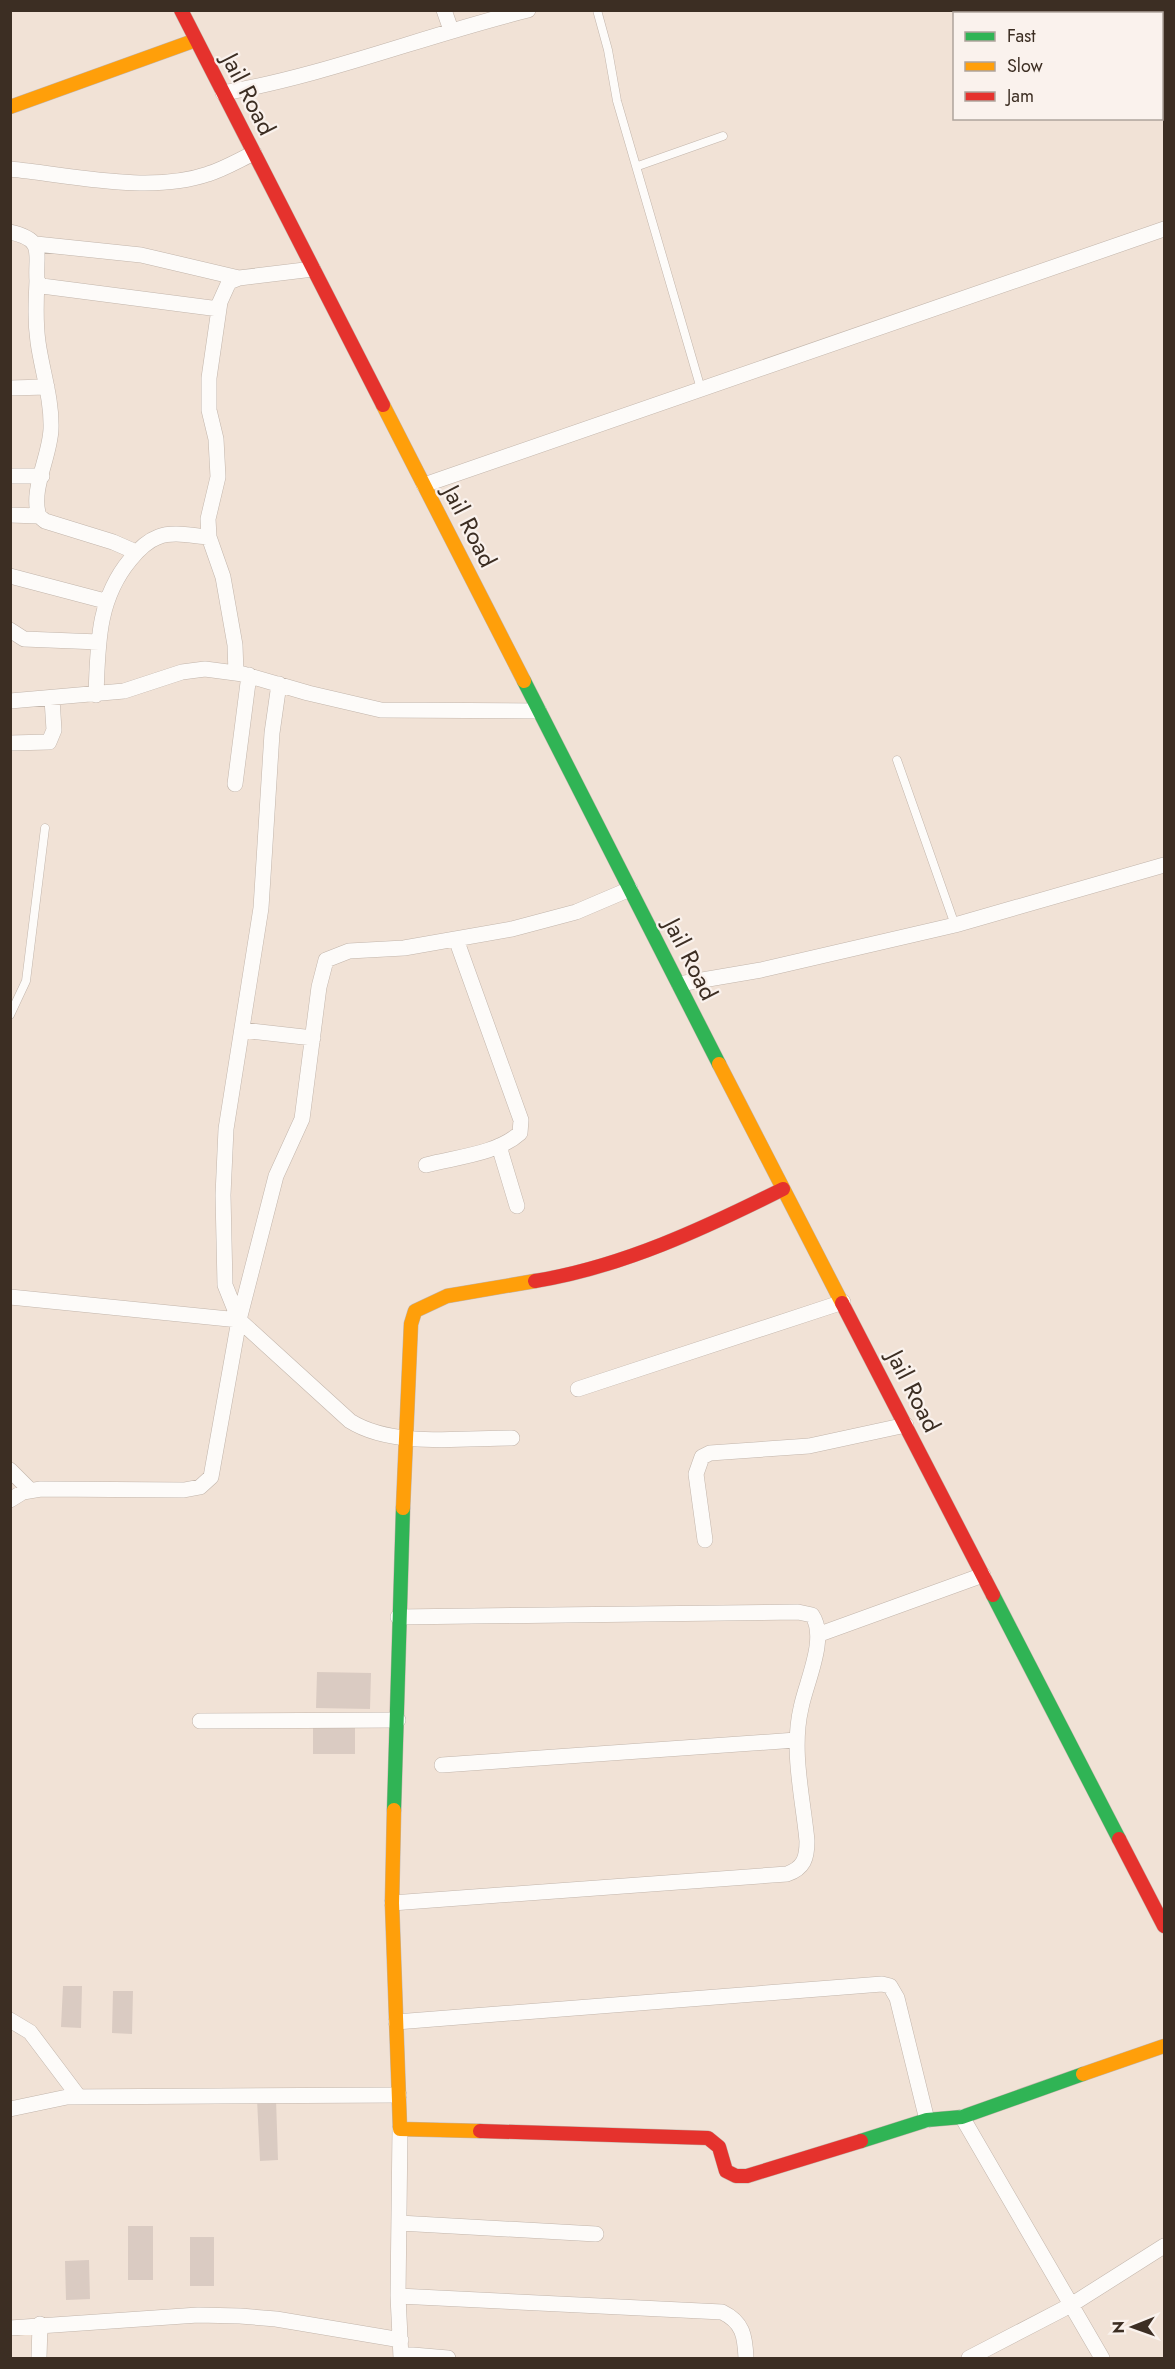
<svg xmlns="http://www.w3.org/2000/svg" width="1175" height="2369" font-family="Jost,sans-serif">
<style>
.building{fill:#dacbc2}
.lines{fill:none;stroke-linecap:round;stroke-linejoin:round}
.lane-casing{stroke:#c2b5ab;stroke-width:9}
.street-casing{stroke:#c2b5ab;stroke-width:16}
.fast-casing{stroke:#c2b5ab;stroke-width:15}
.slow-casing{stroke:#c2b5ab;stroke-width:15}
.jam-casing{stroke:#c2b5ab;stroke-width:15}
.lane{stroke:#fdfbf9;stroke-width:8}
.street{stroke:#fdfbf9;stroke-width:15}
.fast{stroke:#30b455;stroke-width:14}
.slow{stroke:#ff9f0a;stroke-width:14}
.jam{stroke:#e5322d;stroke-width:14}
.labels{text-anchor:middle;dominant-baseline:central;stroke-width:4.5;stroke-linejoin:round;paint-order:stroke}
.street-label{font-size:24px;fill:#3c2e23;stroke:#faf2ed}
</style>
<rect width="100%" height="100%" fill="#f1e2d6"/>
<path class="building" d="M317,1672L371,1673L370,1709L316,1708Z
M313,1722H355V1754H313Z
M63,1986H82L81,2028L61,2027Z
M113,1991H133L132,2034L112,2033Z
M257,2099H276L278,2160L260,2161Z
M128,2226H153V2280H128Z
M190,2237H214V2286H190Z
M89,2260L90,2299L66,2300L65,2261Z"/>
<g class="lines">
<defs>
<path id="lane" d="M597,10L608,50L617,101L701,389
M638,166L723,136
M897,760L955,925
M10,1015L26,981L45,828"/>
<path id="street" d="M444,10L451,30
M1162,10L1164,18
M223,93C327,75 426,35 528,10
M10,169C71,175 150,194 208,174C224,169 239,160 254,153
M10,232C46,240 35,253 37,281L42,286L219,309
M36,244L141,255L239,278
M37,281C36,302 35,321 38,342C42,371 52,399 51,429C50,457 30,490 39,516L45,521L113,542L136,552
M10,388L47,387
M10,476H42
M424,485L1164,229
M10,515L39,516
M10,576L105,601
M10,630L24,639L99,642
M236,673L235,645L223,577L209,537L208,519L218,477L216,439L209,410V378L220,302L229,282L239,278L313,269
M279,684L272,733L261,908L226,1129L223,1195L225,1285L239,1320L350,1421C393,1448 463,1438 512,1438
M96,695C98,645 97,600 130,560C138,550 147,541 158,537C173,531 193,536 209,537
M10,701L124,691L182,672L205,669L243,674L308,693L381,710L539,711
M10,743L49,742L54,730L52,699
M235,784L249,675
M679,984L761,970L955,925L1164,865
M242,1030L313,1038
M499,1146L517,1206
M426,1165C456,1157 497,1154 520,1133L521,1120L456,939
M10,1297L239,1320
M578,1389L843,1302
M10,1470L30,1490
M10,1500L23,1492L41,1489L184,1490L200,1487L211,1477L239,1320L276,1176L302,1119L319,987L326,960L349,951L404,948L512,929L576,912L630,889
M705,1540L696,1474L702,1457L710,1453L809,1446L906,1425
M820,1634L983,1575
M200,1721L398,1720
M442,1765L796,1740
M392,1903L787,1874C804,1868 807,1858 807,1841C803,1798 791,1751 801,1708C806,1682 828,1638 812,1615L798,1612L398,1617
M10,2020L30,2032L79,2097
M396,2022L882,1984L890,1986L897,1998L927,2120
M10,2109L67,2097L399,2095
M962,2117L1102,2358
M400,2129L398,2296L401,2358
M399,2223L596,2234
M398,2296L722,2312C743,2322 745,2336 746,2358
M10,2328L198,2315L240,2316L276,2319L401,2340
M401,2354L448,2358
M39,2358L40,2324
M969,2358L1071,2305L1164,2246"/>
<path id="fast" d="M524,681L719,1064
M993,1595L1119,1839
M394,1810L403,1508
M861,2141L927,2120L962,2117L1083,2074"/>
<path id="slow" d="M10,107L196,40
M383,405L524,681
M719,1064L842,1303
M403,1508L411,1324L415,1311L447,1296L535,1281
M394,1810L392,1903L400,2129L480,2131
M1083,2074L1164,2046"/>
<path id="jam" d="M181,10L383,405
M535,1281C622,1267 705,1228 783,1189
M842,1303L993,1595
M1119,1839L1164,1926
M480,2131L708,2138L719,2147L726,2171L736,2176H747L861,2141"/>
</defs>
<use href="#lane" class="lane-casing"/>
<use href="#street" class="street-casing"/>
<use href="#fast" class="fast-casing"/>
<use href="#slow" class="slow-casing"/>
<use href="#jam" class="jam-casing"/>
<use href="#lane" class="lane"/>
<use href="#street" class="street"/>
<use href="#fast" class="fast"/>
<use href="#slow" class="slow"/>
<use href="#jam" class="jam"/>
</g>
<g class="labels">
<g class="street-label">
<text transform="translate(249 94) rotate(63)">Jail Road</text>
<text transform="translate(470 526) rotate(63)">Jail Road</text>
<text transform="translate(691 959) rotate(63)">Jail Road</text>
<text transform="translate(914 1391) rotate(63)">Jail Road</text>
</g>
</g>
<rect width="1175" height="2369" fill="none" stroke="#3c2e23" stroke-width="24"/>
<rect x="953" y="12" width="210" height="108" fill="#faf2ed" stroke="#aea49c" stroke-width="1.5"/>
<rect x="965" y="32" width="30" height="9" fill="#30b455" stroke="#aea49c" stroke-width="1.5"/>
<text x="1007" y="42" font-size="18" fill="#3c2e23">Fast</text>
<rect x="965" y="62" width="30" height="9" fill="#ff9f0a" stroke="#aea49c" stroke-width="1.5"/>
<text x="1007" y="72" font-size="18" fill="#3c2e23">Slow</text>
<rect x="965" y="92" width="30" height="9" fill="#e5322d" stroke="#aea49c" stroke-width="1.5"/>
<text x="1007" y="102" font-size="18" fill="#3c2e23">Jam</text>
<g transform="translate(1133 2327) rotate(269)" stroke="#faf2ed" stroke-width="4.5" paint-order="stroke">
<path d="M0-4.5L10 22L0 15L-10 22Z" fill="#3c2e23"/>
<text y="-9" font-size="16" font-weight="bold" text-anchor="middle" fill="#3c2e23">N</text>
</g>
</svg>
